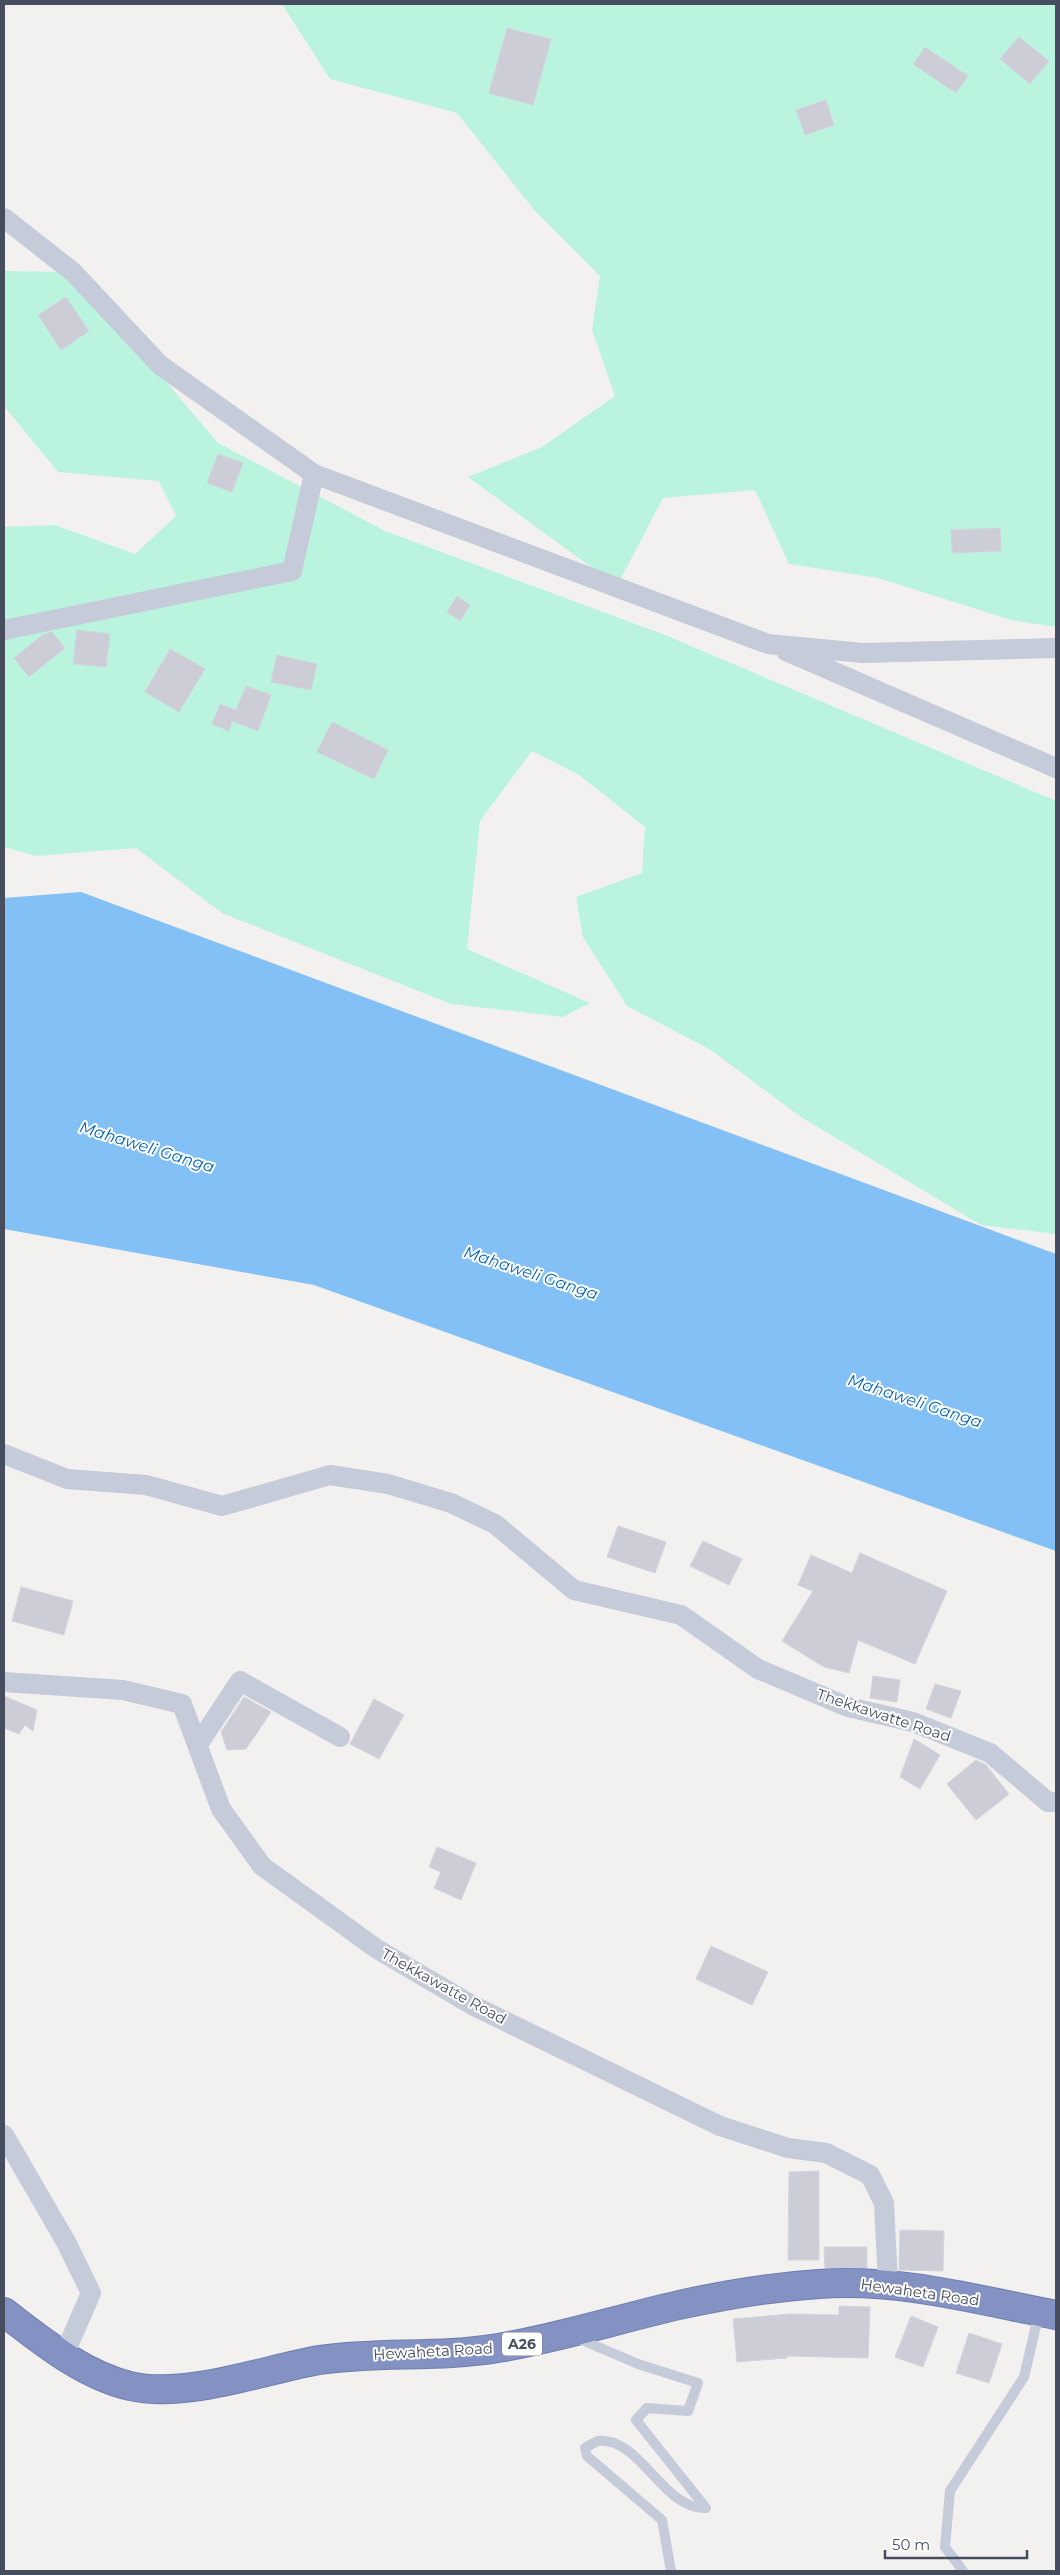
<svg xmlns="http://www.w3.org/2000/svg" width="1060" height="2575" font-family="Montserrat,sans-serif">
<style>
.green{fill:#baf4df}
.water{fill:#83c0f5}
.building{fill:#cccdd6;stroke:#d3d4dc}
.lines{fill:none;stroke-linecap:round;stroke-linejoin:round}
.highway-casing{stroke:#6e7daf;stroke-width:30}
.lane{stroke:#c5cbd8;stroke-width:10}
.street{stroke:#c5cbd8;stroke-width:20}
.highway{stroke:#8392c3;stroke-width:28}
.labels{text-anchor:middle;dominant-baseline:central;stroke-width:4;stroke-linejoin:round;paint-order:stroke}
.shield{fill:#fff;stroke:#7e828f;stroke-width:1}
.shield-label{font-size:14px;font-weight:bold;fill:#464d5f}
.street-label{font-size:15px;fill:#464d5f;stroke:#fff}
.water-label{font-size:16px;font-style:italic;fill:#0063b8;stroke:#fff}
</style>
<rect width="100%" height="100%" fill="#f3f0f0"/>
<path class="green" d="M282,4H1051L1056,6V627L1011,620L878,578L789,564L755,490L663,498L617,586L468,477L542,447L615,396L592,330L600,276L535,211L457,113L330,79Z
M4,271L73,272L218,443L385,531L665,635L1056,801V1234L981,1225L801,1117L711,1050L627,1006L583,937L576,897L642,873L645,827L579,775L532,751L480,821L467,949L590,1003L563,1017L451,1004L222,913L136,848L36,856L4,847V527L55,525L135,554L176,516L159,481L58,472L4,406Z"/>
<path class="water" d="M81,892L1056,1254V1551L314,1285L4,1229V898Z"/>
<path class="building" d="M507,28L551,39L533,105L489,93Z
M1019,37L1049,61L1030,84L1000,59Z
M925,47L968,76L956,93L913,64Z
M826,100L834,125L805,135L796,110Z
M66,297L89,331L61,350L38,315Z
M218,454L243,463L232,492L207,483Z
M1000,528L1001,551L952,553L951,530Z
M457,596L470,605L460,621L447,612Z
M77,630L110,634L106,667L73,664Z
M52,632L65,648L29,677L14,658L44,634Z
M170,649L205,669L179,712L145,692Z
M277,655L317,664L311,690L271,682Z
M246,686L271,695L258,731L232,721L229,731L212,724L220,704L236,710Z
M332,722L388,750L374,779L317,752Z
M618,1526L666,1542L655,1573L607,1557Z
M703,1541L742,1559L729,1585L690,1566Z
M860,1553L947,1591L915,1664L858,1640L849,1673L824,1667L782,1641L813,1591L798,1585L811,1555L852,1573Z
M21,1587L73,1601L64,1635L12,1621Z
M873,1676L900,1680L897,1702L870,1698Z
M935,1684L961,1691L951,1718L926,1709Z
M4,1696L37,1710L33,1731L25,1725L19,1734L4,1728Z
M244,1697L271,1712L246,1749L227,1750L221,1732Z
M374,1699L404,1715L379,1759L350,1744Z
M914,1739L940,1755L920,1789L900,1777Z
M976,1760L986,1765L1009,1794L976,1820L947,1784Z
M437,1847L476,1863L461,1900L434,1888L441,1872L429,1867Z
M711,1946L768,1972L752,2005L696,1979Z
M819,2171V2260H788L789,2172Z
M900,2230L944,2231L943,2271L899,2270Z
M824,2247H867V2268H825Z
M839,2306L870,2307L868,2358L787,2356V2358L737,2362L733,2319L790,2314L839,2315Z
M911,2316L938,2327L923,2367L895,2357Z
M969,2333L1002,2344L989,2383L956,2373Z"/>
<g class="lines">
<defs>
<path id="highway" d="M4,2312C42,2341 83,2375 130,2386C186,2399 263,2370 319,2360C378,2351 439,2358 498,2348C559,2338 618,2319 679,2305C724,2295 772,2287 819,2284C899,2278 978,2300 1056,2315"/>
</defs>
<use href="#highway" class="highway-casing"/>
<path class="lane" d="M575,2337L638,2364L698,2383L688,2411L647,2408L636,2420L706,2508C663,2510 641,2437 598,2441C594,2442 589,2446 585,2448L587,2456L662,2520L671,2571
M963,2571L945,2547L950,2491L1024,2377L1039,2313"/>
<path class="street" d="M4,218L73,272L160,365L314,474L768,644L863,653L1056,648
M4,630L292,571L314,474
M786,651L1056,768
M4,1454L67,1479L146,1485L222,1506L330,1475L388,1484L451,1503L495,1524L574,1590L681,1615L758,1669L848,1707L913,1722L990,1753L1048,1802H1056
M4,1682L123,1690L182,1704L221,1809L262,1866L377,1949L472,2005L720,2126L788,2148L826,2153L870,2175L884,2203L888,2284
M199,1743L240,1681L340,1737
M4,2135L66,2242L91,2293L64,2355"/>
<use href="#highway" class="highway"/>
</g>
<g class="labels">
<rect class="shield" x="502" y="2332.5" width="40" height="23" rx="4"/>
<g class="shield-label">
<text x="522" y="2344">A26</text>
</g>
<g class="street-label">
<text transform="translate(884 1715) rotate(18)">Thekkawatte Road</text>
<text transform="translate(444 1986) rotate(29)">Thekkawatte Road</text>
<text transform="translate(920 2292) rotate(8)">Hewaheta Road</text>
<text transform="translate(433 2351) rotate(-3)">Hewaheta Road</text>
</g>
<g class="water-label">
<text transform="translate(147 1147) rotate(17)">Mahaweli Ganga</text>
<text transform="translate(531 1273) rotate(18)">Mahaweli Ganga</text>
<text transform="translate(915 1401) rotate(18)">Mahaweli Ganga</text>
</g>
</g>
<rect width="1060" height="2575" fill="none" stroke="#464d5f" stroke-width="10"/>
<path d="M885 2550v8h142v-8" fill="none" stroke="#464d5f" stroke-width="2.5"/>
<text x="892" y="2550" font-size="15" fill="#464d5f" stroke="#ffffff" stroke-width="4" paint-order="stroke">50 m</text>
</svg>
